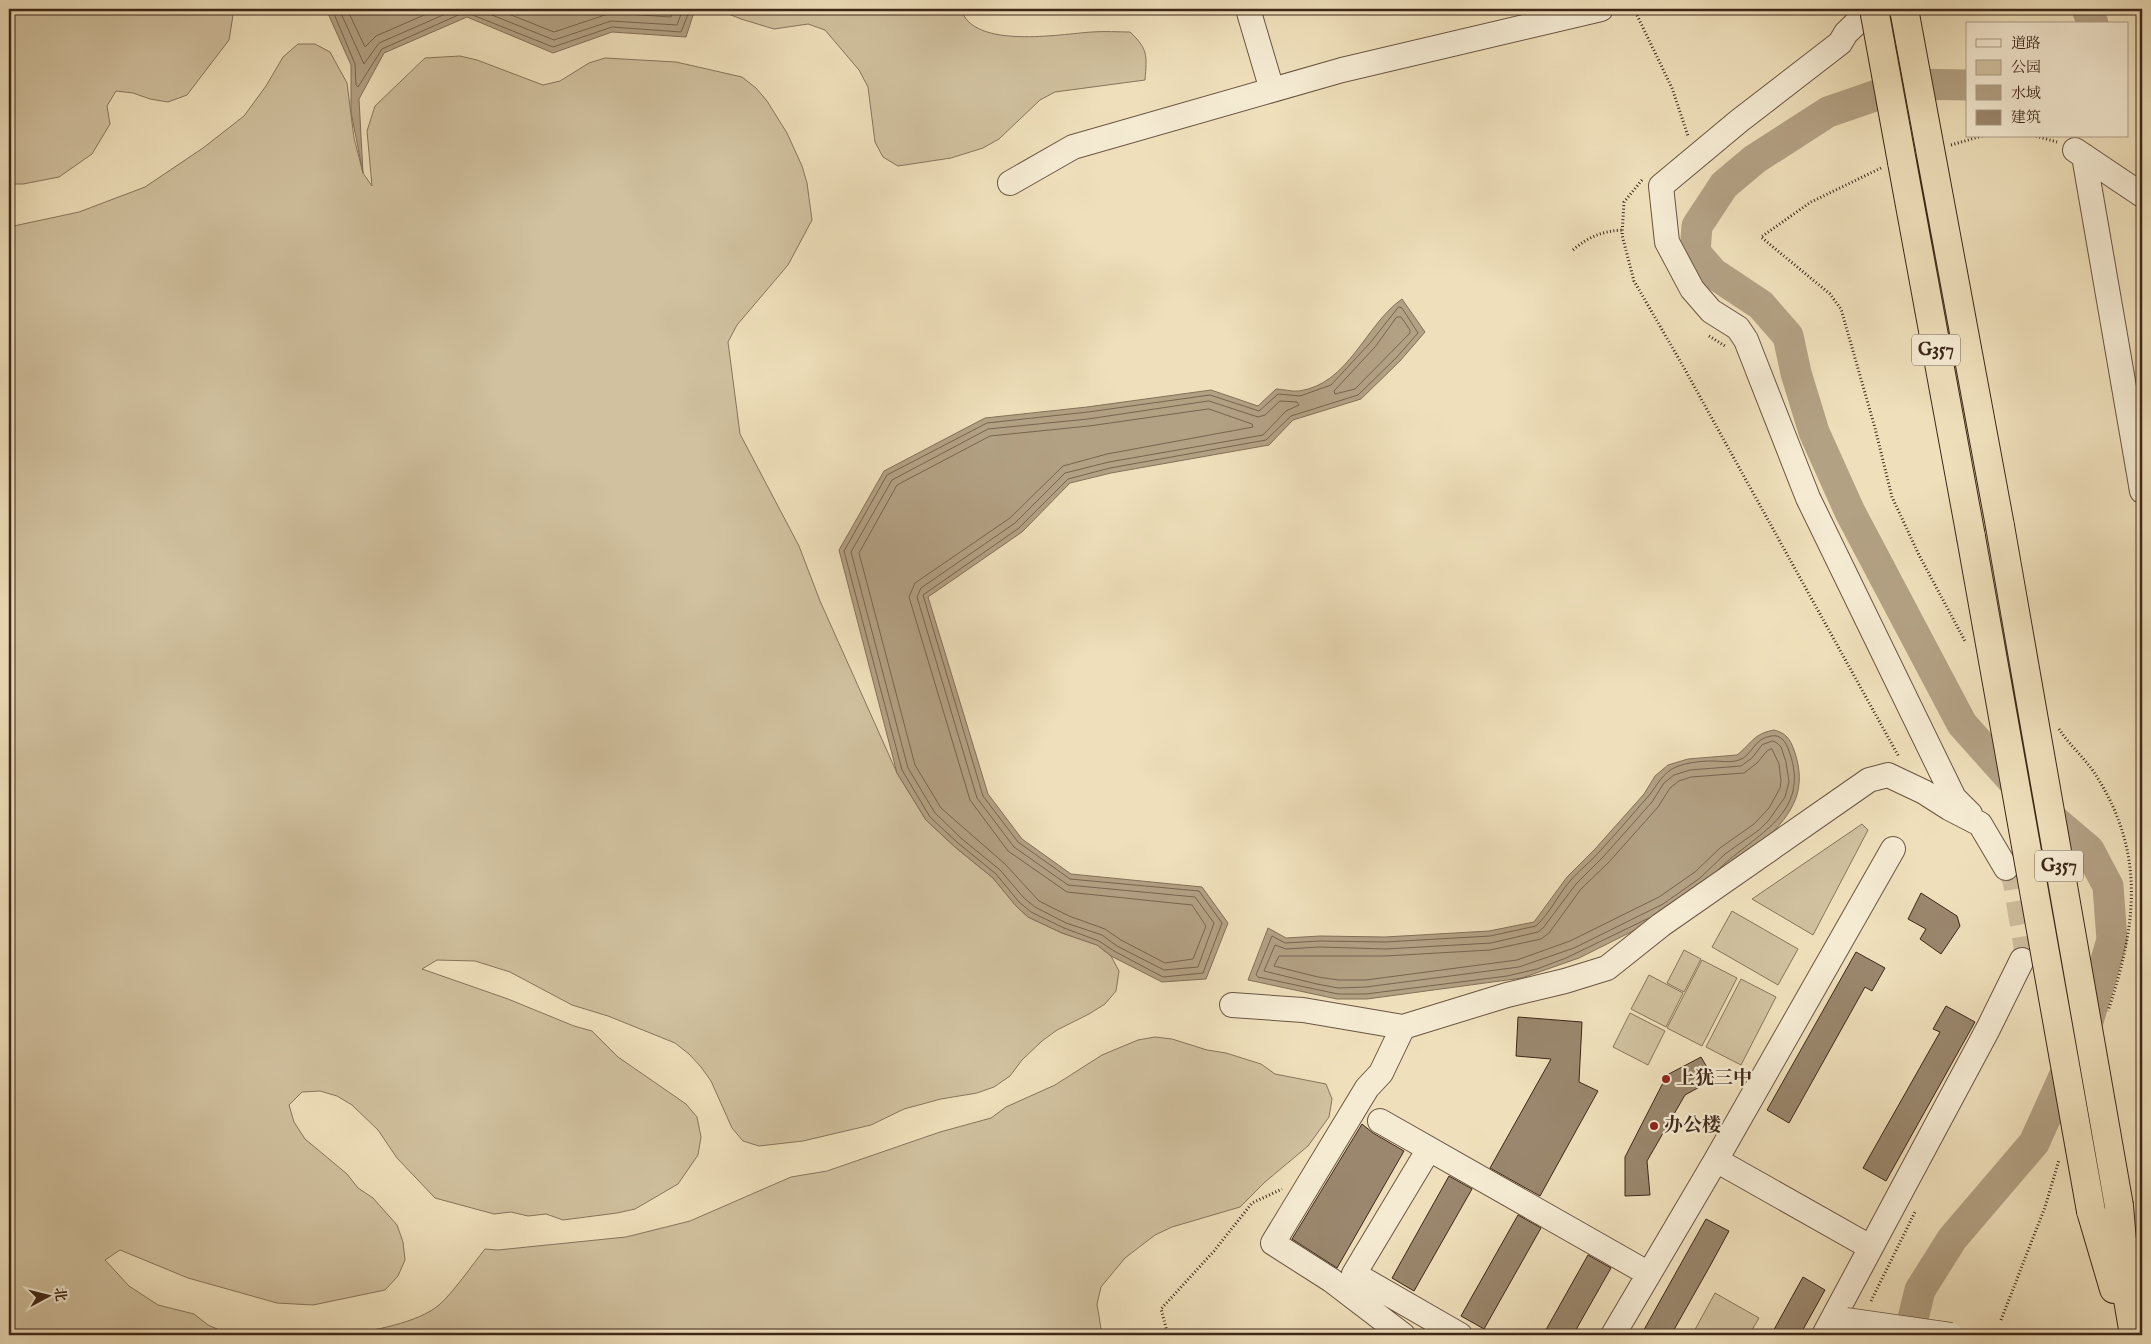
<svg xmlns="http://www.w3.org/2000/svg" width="2151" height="1344" font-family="'IM FELL English','Noto Serif SC',serif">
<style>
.green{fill:#d1c19f;stroke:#88745c}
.water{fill:#b3a184;stroke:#847059}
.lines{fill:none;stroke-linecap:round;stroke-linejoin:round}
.shore{stroke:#78644e;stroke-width:1}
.river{stroke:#b3a184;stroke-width:31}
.building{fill:#9a876d;stroke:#3e2719}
.minor-tunnel{stroke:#ccbb9b;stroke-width:24;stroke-dasharray:24 12;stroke-linecap:butt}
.minor-casing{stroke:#6a5542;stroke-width:26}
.highway-casing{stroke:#3e2719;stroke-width:30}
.path{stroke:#3e2719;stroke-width:3;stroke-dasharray:1 2.5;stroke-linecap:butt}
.minor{stroke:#f5ebd3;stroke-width:24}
.highway{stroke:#efe0bb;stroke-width:28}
.minor-bridge-casing{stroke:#6a5542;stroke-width:26;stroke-linecap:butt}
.highway-bridge-casing{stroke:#3e2719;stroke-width:30;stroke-linecap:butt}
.minor-bridge{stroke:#f5ebd3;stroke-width:24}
.highway-bridge{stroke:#efe0bb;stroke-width:28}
.poi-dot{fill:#8f2418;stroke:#f5ebd3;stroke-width:2}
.labels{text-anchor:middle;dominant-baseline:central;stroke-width:4.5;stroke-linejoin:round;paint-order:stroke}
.shield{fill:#f5ebd3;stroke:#756251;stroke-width:1}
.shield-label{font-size:18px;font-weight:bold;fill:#3e2719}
.poi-label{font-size:19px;font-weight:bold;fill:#3e2719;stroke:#f5ebd3;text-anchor:start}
</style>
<rect width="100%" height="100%" fill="#efe0bb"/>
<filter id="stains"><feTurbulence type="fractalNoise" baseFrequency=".004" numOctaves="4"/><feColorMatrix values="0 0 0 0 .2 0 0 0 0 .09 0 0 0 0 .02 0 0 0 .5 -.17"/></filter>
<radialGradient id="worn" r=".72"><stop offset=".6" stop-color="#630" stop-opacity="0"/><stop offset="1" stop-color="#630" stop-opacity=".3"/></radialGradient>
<path class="green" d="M9,9H234L229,40L187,95L168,102L150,99L133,93L116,91L107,106L110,124L92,154L59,177L23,184H9Z
M716,9H961C973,50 1060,34 1092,32C1105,31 1118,32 1130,32C1148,49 1147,55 1145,80L1055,92L1040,100L999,139L983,148L951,158L898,166L883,157L875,142L868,87L859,70L825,30L808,24L774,29L741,19Z
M298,44H315L330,52L347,83L354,138L363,173L372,186L367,131L375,106L425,58L460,56L477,60L543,85L560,81L589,63L605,58L676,62L742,77L756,88L767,101L787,133L802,166L807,183L812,220L788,265L737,325L728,342L740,434L799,546L820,601L897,773L926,820L955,847L993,878L1016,906L1028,917L1062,933L1097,945L1111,956L1119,971L1116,991L1105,1004L1089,1014L1057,1030L1042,1041L1022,1060L1010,1076L994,1087L977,1093L941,1099L904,1109L871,1125L803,1141L759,1146L743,1141L732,1128L711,1081L701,1067L689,1054L675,1043L608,1016L572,1005L510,972L475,961L437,960L422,969L508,999L574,1026L592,1031L618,1057L686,1104L697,1117L701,1137L698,1155L678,1184L635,1209L617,1213L563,1220L546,1214L528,1216L511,1212L494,1214L435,1198L397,1158L378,1130L352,1105L337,1096L320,1091L302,1092L289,1105L294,1122L305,1139L347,1174L358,1188L373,1198L397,1225L403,1242L405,1260L398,1276L385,1290L313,1305L277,1303L188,1278L120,1250L105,1260L129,1286L158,1305L194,1314L208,1325L231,1335H9V227L79,212L145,187L203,148L244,116L266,86L283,57Z
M1862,824L1868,830L1813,935L1752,899Z
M1732,911L1798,949L1778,985L1712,947Z
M1684,950L1701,959L1684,992L1667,983Z
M1702,960L1737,978L1702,1046L1667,1028Z
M1649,975L1683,993L1666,1027L1631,1009Z
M1741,979L1776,997L1741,1065L1706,1047Z
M1630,1013L1665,1031L1648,1065L1613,1047Z
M1155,1037L1172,1039L1207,1050L1226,1053L1261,1064L1275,1074L1326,1084L1332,1099L1329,1117L1308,1146L1265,1182L1240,1207L1172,1227L1155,1235L1125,1258L1101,1287L1097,1304L1102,1335H344C371,1331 418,1323 439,1305C453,1293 472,1265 485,1249L498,1250L626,1237L690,1221L791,1177L827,1171L940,1132L991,1118L1006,1107L1055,1085L1102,1055L1138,1040Z
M1715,1293L1759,1318L1749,1335H1692Z"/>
<path class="water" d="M326,9H695L686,37L612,32L553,53L467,17L384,53L359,99L363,173L351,112V65Z
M1402,299L1425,332L1400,361L1361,399L1293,420L1269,445L1111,473L1070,483L1022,532L928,597L988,794L1022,839L1071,874L1202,887L1228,923L1206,979L1162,982L1111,956L1097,945L1062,933L1028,917L1016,906L993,878L955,847L926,820L897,773L839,550L884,471L985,418L1087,407L1211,390L1258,406L1276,389C1283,389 1292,392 1299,391C1349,384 1365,325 1402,299Z
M1774,730C1786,733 1790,739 1794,750C1808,789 1793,813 1766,839L1653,921L1579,958L1522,978L1367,999H1337L1248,980L1268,928L1286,938L1320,936L1385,937L1489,931L1534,922L1567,877L1595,849L1644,794L1655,776L1668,765L1688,759L1737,755C1752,743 1753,734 1774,730Z"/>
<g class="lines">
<path class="shore" d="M332,9L355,64L356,85L358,87L382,49L465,12L553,47L612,27L681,32L690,9
M339,9L364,64L379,43L457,9
M347,9L365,47L376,36L438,9
M477,9L554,40L611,21L677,25L683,9
M496,9L554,32L611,13L671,17L675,9
M1399,307L1402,308L1418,333L1396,358L1358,395L1291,416L1266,440L1110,468L1068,479L1019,528L923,595L983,796L1018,842L1070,879L1199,891L1222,923L1203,973L1163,977L1114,951L1099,941L1064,928L1031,912L1019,902L996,874L958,843L930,817L902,770L844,551L887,475L987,423L1088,412L1210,395L1259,411L1278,394L1300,396L1331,385L1370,343Z
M1397,317H1401L1410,330V333L1355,389L1335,394L1334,391L1375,347Z
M1209,401L1258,417L1265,415L1280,401L1297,402L1299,405L1286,411L1263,435L1109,462L1065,473L1015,523L921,588L917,597L977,798L1014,847L1068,885L1195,897L1214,923L1198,967L1164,970L1117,946L1102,935L1066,923L1035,907L1024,898L1000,870L962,839L935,813L908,768L851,552L892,480L988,429L1088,419Z
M1209,409L1252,424L1253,427L1107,454L1063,466L1010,518L915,583L909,597L970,800L1008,851L1067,892L1192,905L1206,926L1193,959L1165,963L1121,940L1105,929L1069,916L1039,901L1005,864L941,808L915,765L859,553L897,485L990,436L1089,426Z
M1773,741L1777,743L1781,747L1786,762L1789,782L1785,797L1769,820L1759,830L1725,854L1700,878L1683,890L1663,904L1574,948L1519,967L1366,987L1338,988L1317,984L1264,971L1275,945L1286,949L1320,947L1386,949L1491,943L1538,932L1543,928L1576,884L1603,857L1652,802L1664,783L1674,775L1690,770L1741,766L1752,758L1762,745Z
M1772,749L1779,764L1781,781L1780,788L1769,808L1754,824L1720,848L1695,872L1659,897L1570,941L1517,960L1366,980H1338L1318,977L1274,966L1279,956H1385L1490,950L1541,939L1549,933L1581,889L1609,862L1658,807L1670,788L1679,781L1691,777L1744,773L1757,763L1767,751Z
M1649,918L1566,958L1537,969L1507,976L1366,994H1338L1258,977L1256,975L1272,936L1285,943L1320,941L1385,942L1490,936L1536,926C1550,913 1558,895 1570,881C1579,870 1591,862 1600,851C1615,835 1630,817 1645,800C1655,790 1659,777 1672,769C1682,763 1700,761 1712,761C1720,761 1731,763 1739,760C1752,756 1754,738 1771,736C1781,734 1786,742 1789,751C1812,814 1756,833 1719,869"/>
<path class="river" d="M2087,9L2093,24
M1909,1335L1920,1290L1952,1239L2034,1143L2086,1028L2112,940L2108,886L2089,850L2029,799L1962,724L1850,512L1814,432L1796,373L1788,336L1761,305L1713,273L1695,252L1697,226L1724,185L1755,159L1828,112L1909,84L1967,85"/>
</g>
<path class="building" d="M1921,893L1957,916L1960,926L1941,954L1920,939L1926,929L1908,919Z
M1856,952L1885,968L1872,991L1865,987L1789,1123L1767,1110Z
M1946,1006L1975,1022L1886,1181L1863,1168L1940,1032L1933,1029Z
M1518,1017L1582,1022L1579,1082L1598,1091L1540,1196L1490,1168L1551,1059L1516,1056Z
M1701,1057L1714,1079L1685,1095L1647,1161L1650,1195L1625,1196V1157L1667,1075Z
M1362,1124L1373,1133L1404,1151L1337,1268L1292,1239Z
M1449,1176L1472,1189L1414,1291L1392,1278Z
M1518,1215L1541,1228L1484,1329L1461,1316Z
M1706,1219L1729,1231L1710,1266L1671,1335H1641Z
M1588,1255L1611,1268L1573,1335H1543Z
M1803,1277L1825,1290L1800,1335H1771Z"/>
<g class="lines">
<path class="minor-tunnel" d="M2006,868L2014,878L2026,949L2022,960"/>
<defs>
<path id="minor" d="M1248,9L1272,90
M1881,9L1868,12L1846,33L1840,43L1739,121L1661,186L1667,242L1692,289L1711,311L1738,328L1746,340L1808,498L1954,798L1970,814
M2075,150L2142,195
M2084,156L2142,491
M1010,183L1073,147L1342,70L1601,9
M1232,1005L1303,1010L1403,1027
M1380,1121L1649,1274
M1429,1149L1354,1274L1460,1335
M1716,1160L1870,1247
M2104,1255L2142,1249
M1403,1335L1331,1280L1273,1243L1367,1088L1381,1073L1403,1027L1507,995L1565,981L1607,968L1661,925L1869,780L1888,775L1924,792L1949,808L1980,824L2006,868
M1613,1335L1716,1160L1893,849
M1824,1335L1988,1029L2022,960"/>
<path id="highway" d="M1904,9L2000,526
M1902,162L1971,537
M2119,1206L2126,1288L2134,1335
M2091,1211L2114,1289"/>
</defs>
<use href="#minor" class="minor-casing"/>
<use href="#highway" class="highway-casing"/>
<path class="path" d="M1634,9L1672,88L1688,136
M2036,136L2057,142
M1951,145L1982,136
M1881,168L1811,202L1761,237L1830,294L1841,309L1875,428L1892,497L1919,555L1966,643
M1642,180L1624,202L1622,235L1634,281L1683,366L1899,757
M1573,250C1588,237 1602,231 1623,230
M1709,336L1725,346
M2059,729C2070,746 2087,760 2097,777C2146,855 2136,927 2108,1011
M1871,1301L1916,1210
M2001,1320L2045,1207L2059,1160
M1168,1335L1161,1309L1214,1251L1252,1203L1282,1189"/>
<use href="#minor" class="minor"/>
<use href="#highway" class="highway"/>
<defs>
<path id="minor-bridge" d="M1846,1320L1951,1335"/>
<path id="highway-bridge" d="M1874,9L1902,162
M2000,526L2119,1206
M1971,537L2091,1211"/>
</defs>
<use href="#minor-bridge" class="minor-bridge-casing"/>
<use href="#highway-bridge" class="highway-bridge-casing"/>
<use href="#minor-bridge" class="minor-bridge"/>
<use href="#highway-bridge" class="highway-bridge"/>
</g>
<g class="poi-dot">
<circle cx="1666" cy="1079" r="5"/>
<circle cx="1654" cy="1126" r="5"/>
</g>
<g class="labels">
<g class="shield">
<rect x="1912" y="334.5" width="48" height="31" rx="4"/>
<rect x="2035" y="850.5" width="48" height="31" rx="4"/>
</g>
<g class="shield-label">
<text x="1936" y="350">G357</text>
<text x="2059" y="866">G357</text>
</g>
<g class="poi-label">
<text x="1676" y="1079">上犹三中</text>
<text x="1664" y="1126">办公楼</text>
</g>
</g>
<rect width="2151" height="1344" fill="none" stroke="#efe0bb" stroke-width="30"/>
<rect x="10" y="10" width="2131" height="1324" fill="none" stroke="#3e2719" stroke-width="2.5"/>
<rect x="15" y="15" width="2121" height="1314" fill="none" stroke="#3e2719"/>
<rect x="1966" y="22" width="162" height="115" fill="#f5ebd3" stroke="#ac9d89"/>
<rect x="1976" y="39" width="25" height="8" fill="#f5ebd3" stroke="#ac9d89"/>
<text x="2011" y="48" font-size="15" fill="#3e2719">道路</text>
<rect x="1976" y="60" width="25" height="15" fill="#d1c19f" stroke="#ac9d89"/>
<text x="2011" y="72" font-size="15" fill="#3e2719">公园</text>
<rect x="1976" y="85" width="25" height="15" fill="#b3a184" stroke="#ac9d89"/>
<text x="2011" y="98" font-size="15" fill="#3e2719">水域</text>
<rect x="1976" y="110" width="25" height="15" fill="#9a876d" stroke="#ac9d89"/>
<text x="2011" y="122" font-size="15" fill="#3e2719">建筑</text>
<g transform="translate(48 1296) rotate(83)" stroke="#f5ebd3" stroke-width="4" paint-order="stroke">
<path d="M0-4L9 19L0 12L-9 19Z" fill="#3e2719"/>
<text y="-8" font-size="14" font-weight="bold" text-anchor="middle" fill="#3e2719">北</text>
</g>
<rect width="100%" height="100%" filter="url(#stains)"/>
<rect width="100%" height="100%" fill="url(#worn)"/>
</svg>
